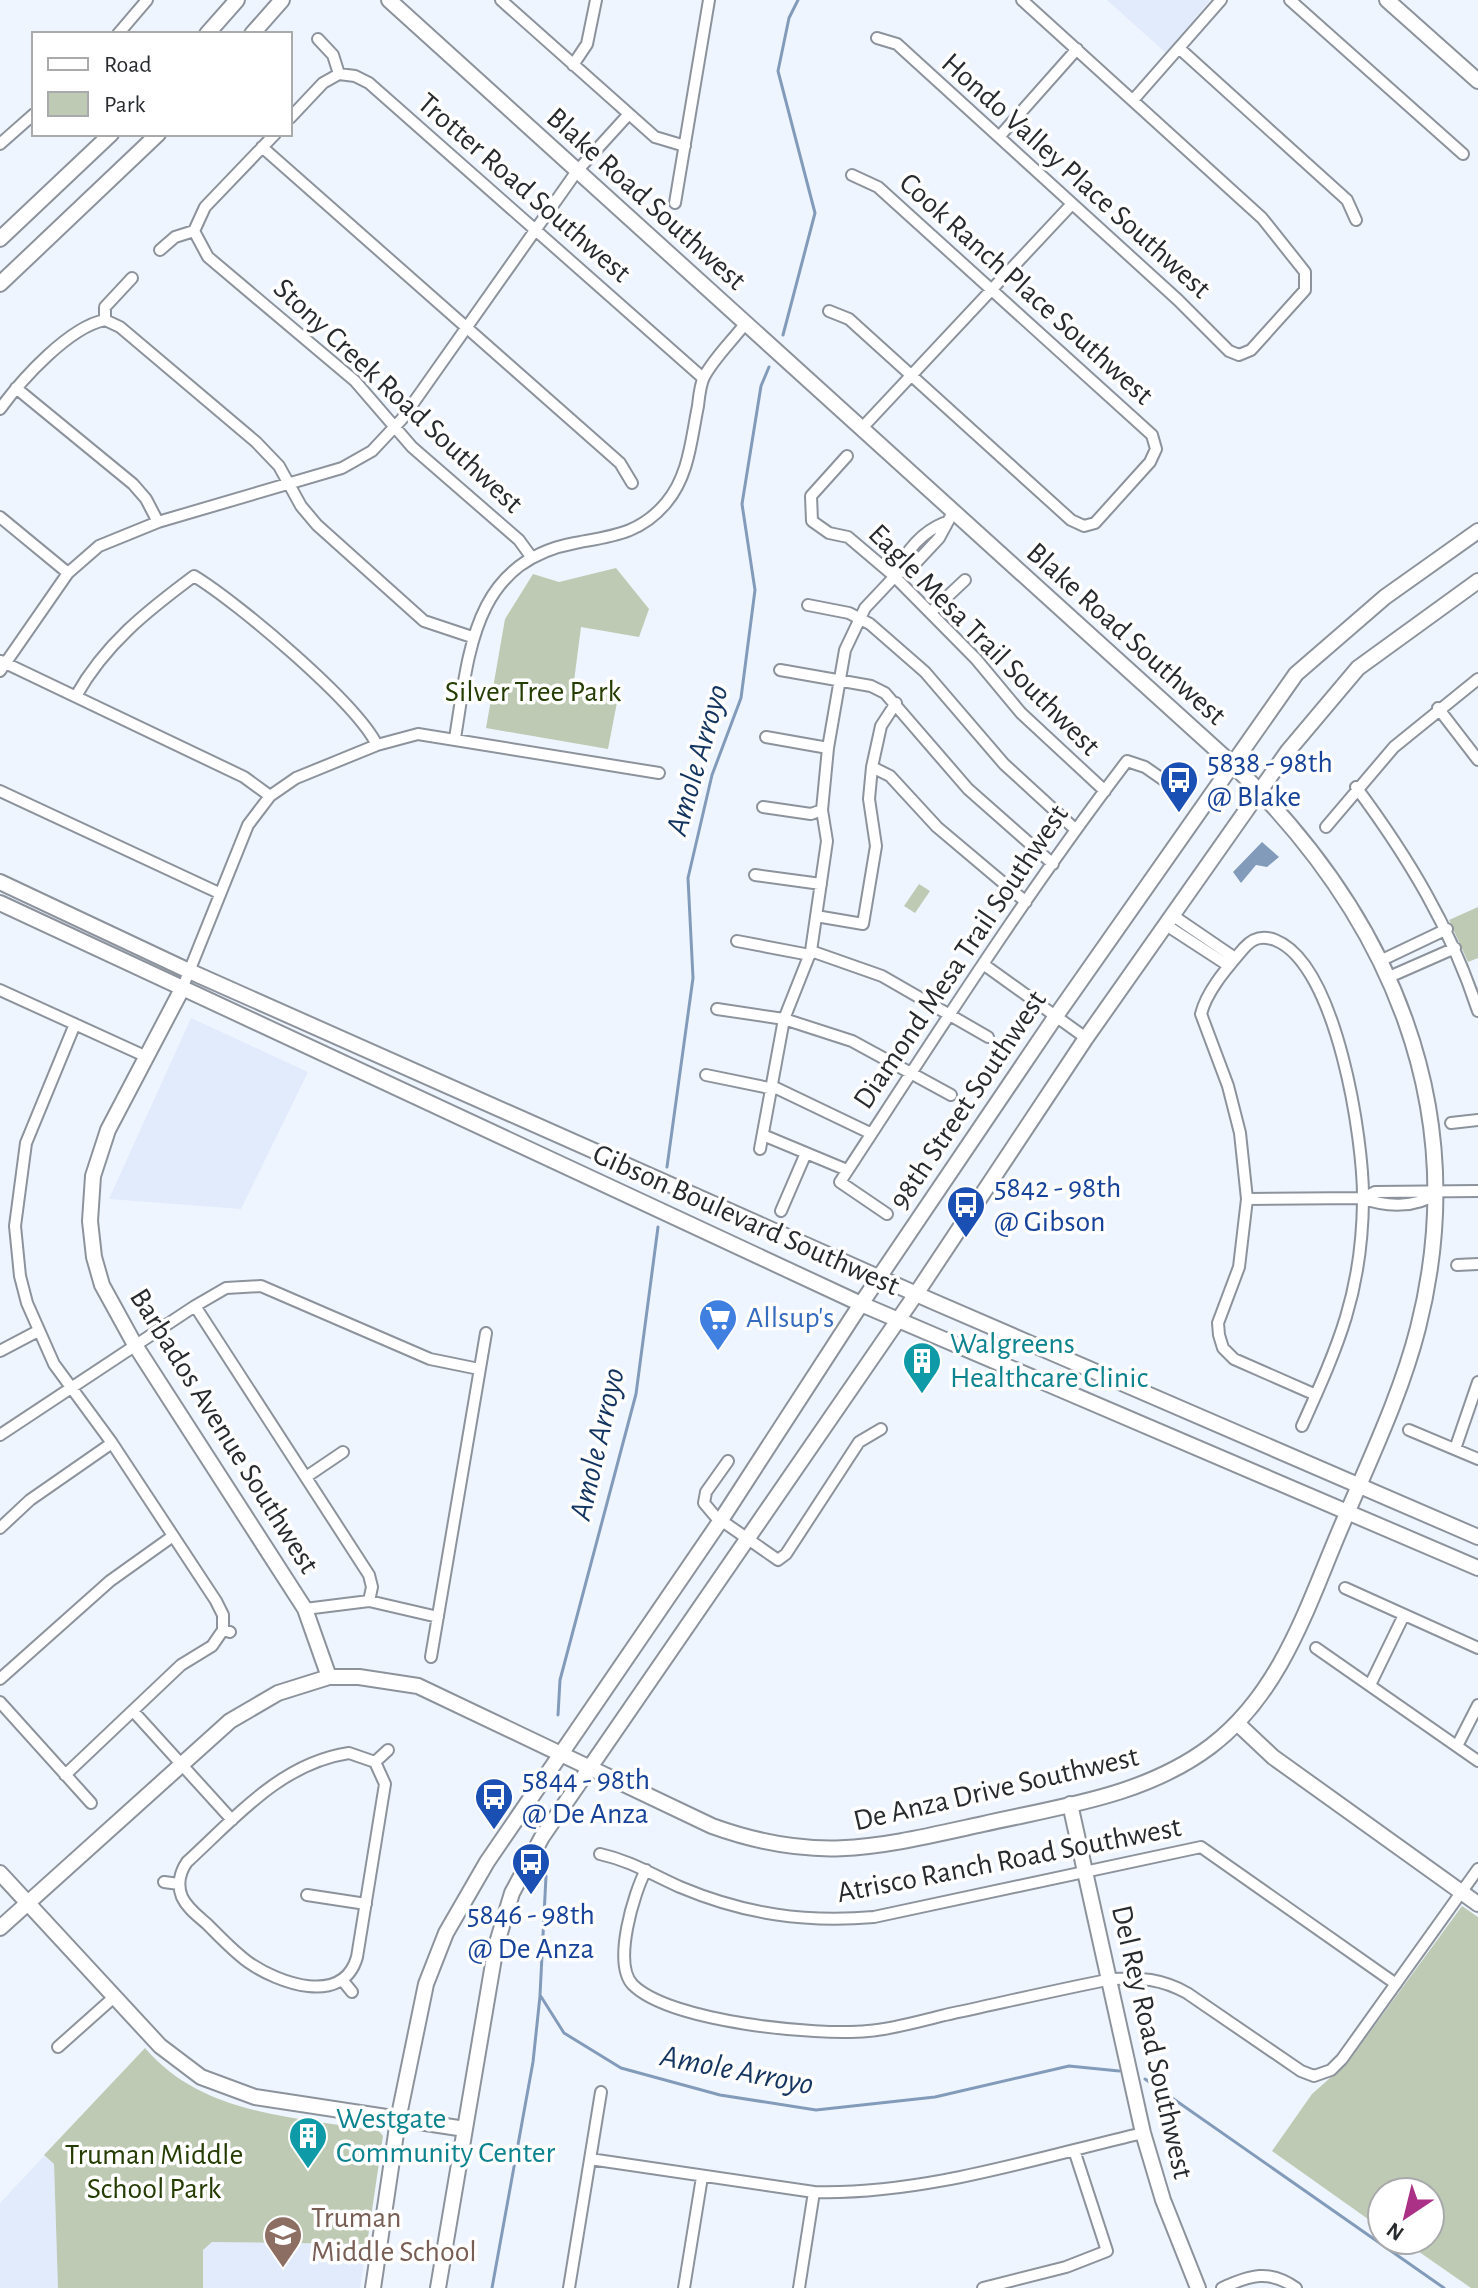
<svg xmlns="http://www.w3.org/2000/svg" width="1478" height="2288" font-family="'Alegreya Sans',sans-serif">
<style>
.built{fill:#e1ebfc}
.green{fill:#becab3}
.water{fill:#839bba}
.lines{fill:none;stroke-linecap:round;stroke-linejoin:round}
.stream{stroke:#839bba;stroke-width:3}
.street-casing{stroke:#8d939c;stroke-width:14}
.secondary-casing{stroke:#8d939c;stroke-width:18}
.street{stroke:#fff;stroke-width:10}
.secondary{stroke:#fff;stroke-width:14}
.labels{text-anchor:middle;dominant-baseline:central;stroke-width:7;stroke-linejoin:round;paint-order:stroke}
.street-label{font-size:30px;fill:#282b2e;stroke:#fff}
.park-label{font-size:30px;fill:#253c02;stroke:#fff}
.transit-label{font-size:30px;fill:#164399;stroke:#fff;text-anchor:start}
.shop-label{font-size:30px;fill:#366cbe;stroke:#fff;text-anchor:start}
.culture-label{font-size:30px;fill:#0d838f;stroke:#fff;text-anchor:start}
.education-label{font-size:30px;fill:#785e54;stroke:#fff;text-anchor:start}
.water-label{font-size:32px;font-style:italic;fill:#13345f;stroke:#fff}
</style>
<rect width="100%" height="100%" fill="#eff5ff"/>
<path class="built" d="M1107,0H1210L1166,53Z
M191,1018L308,1072L241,1209L109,1199Z
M44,2156L54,2164L58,2288H0V2203Z
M212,2242L367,2244L360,2288H203V2250Z"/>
<path class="green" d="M616,568L649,609L639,637L581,627L573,689L618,697L608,749L486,728L505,619L533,574L559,582Z
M919,884L930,891L915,913L904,906Z
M1478,907V958L1468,962L1449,920Z
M1462,1906L1478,1917V2288H1471L1402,2240H1430V2192H1382V2229L1272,2151L1312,2094L1348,2062Z
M145,2048C203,2116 296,2117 379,2131L383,2136L367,2244L212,2242L203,2250V2288H58L54,2164L44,2155Z"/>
<path class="water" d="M1262,842L1279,857L1267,867L1256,865L1241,883L1233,872Z"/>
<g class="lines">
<path class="stream" d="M783,335L815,213L778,71L789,18L798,0
M667,1167L693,978L688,878L712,775L741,698L755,590L742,504L761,386L769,367
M558,1715L560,1680L636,1394L658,1227
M546,1876L540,1995L564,2033L621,2068L720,2095L816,2110L935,2097L1069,2066L1119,2071
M1145,2079L1444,2288
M492,2288L533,2062L540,1996"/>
<defs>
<path id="street" d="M501,0L655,137L685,146
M1290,0L1463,154
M118,34L147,0
M877,38L897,44L1178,300L1229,351L1239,355L1251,350L1305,290V272L1262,218L1022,0
M318,39L333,55L339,74L355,76L369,83L703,378
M1180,49L1347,200L1356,220
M573,65L587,44L596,0
M1134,99L1221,0
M290,118L323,83L339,74
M999,137L1077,49
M0,144L34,114
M262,147L620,463L632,483
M675,203L709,0
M194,231L205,207L275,134
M160,250L175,237L194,231L208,257L355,381L412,447L519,540L532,558
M132,278L105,307V320L120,327L256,442L279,466L301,506L317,525L424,621L472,637
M829,311L849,319L1071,520L1084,526L1095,523L1150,462L1156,449L1152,435L878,187L852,175
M16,388L133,484L146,499L158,522
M0,409C22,379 69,327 105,320
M862,428L1071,205
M847,456L811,496L812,521L829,533L848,537L894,576L976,659L1021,713L1105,791
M0,517L68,573
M898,573C904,551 924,531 944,523
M808,605L849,613L870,624L925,672L1004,764L1076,830
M931,612L965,580
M1,661L244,777L270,796
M780,670L871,686L885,693L968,789L1053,864
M0,671L68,573L99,546L158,522L342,468L372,451L402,419L577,171L628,115
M76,696C105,644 147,611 194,576C237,602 356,702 377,745
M1438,708L1478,760
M766,737L828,748
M455,738C469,654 472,562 575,543C612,536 640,534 666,503C689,476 691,440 698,406C699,397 700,385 704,377C714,358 732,341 745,324
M872,767L890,776L937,827L1026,902
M1356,787C1408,857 1451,928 1478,1011
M0,791L219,893
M763,807L811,814L822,810
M1326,827L1394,747L1478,679
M755,875L821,884
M1172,915L1235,958
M816,916L863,924L876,846L869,799L872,767L881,726L896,703
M1166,925L1229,966
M737,941L810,955
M811,951L882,976L988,1037
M1382,960L1447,929
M983,964L1086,1038
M1389,977L1455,948
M182,989L248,825L270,796L296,778L377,745L418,734L659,773
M0,990L147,1057
M717,1009L784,1019L852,1041L951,1095
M75,1024L26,1143L15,1226L20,1276L27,1303L54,1364L112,1443L216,1601L223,1615V1630L230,1632
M706,1075L774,1089
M774,1087L870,1133
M1451,1123L1478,1120
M763,1135L847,1170
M760,1149L784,1019L811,951L827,841L822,810L828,748L845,650L865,608L898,573L911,568L939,538L952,514
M1363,1198L1375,1192L1478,1191
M1247,1199L1363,1198C1385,1207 1416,1208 1435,1194
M781,1211L806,1153
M887,1214L840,1182C933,1040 1024,896 1127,761L1145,767L1168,783
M1457,1265L1478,1264
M195,1306L369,1575L372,1587L369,1601
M0,1351L38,1331
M1302,1426C1339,1344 1362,1292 1363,1201C1364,1141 1337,964 1275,940C1262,935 1253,938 1244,948C1228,967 1207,990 1201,1014L1228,1086L1240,1133L1247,1199L1239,1267L1218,1323L1219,1335L1223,1348L1234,1359L1316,1395
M1409,1430L1478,1459
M0,1435L195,1306L226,1288L261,1286L430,1359L479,1369
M1455,1449L1478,1382
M728,1461L706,1492L704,1503L715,1516L778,1560L786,1554L859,1442L881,1429
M306,1477L343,1452
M0,1528L30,1500L112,1443
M1345,1588L1478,1648
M305,1609L369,1601L438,1617
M1316,1648L1478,1761
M431,1657L486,1333
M0,1679L110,1581L173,1536
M1370,1685L1404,1615
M0,1702L91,1803
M133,1711L232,1820
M1457,1746L1478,1705
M349,1753L375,1762L385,1784L357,1957C343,2007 278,1983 248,1962C233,1951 220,1937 207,1924C198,1916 187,1908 182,1897C177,1885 180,1872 187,1862C235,1818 281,1763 349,1753Z
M375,1762L388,1750
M65,1775L181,1665L212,1646L223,1630
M600,1854C631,1861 651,1874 680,1887C744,1914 805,1923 874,1917L1201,1847L1396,1984
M646,1870C634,1892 612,1964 633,1985C671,2022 816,2036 868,2031C894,2029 920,2021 945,2015C1001,2003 1056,1990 1112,1979C1140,1977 1162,1979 1187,1993L1301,2071L1314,2076L1331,2070L1342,2059L1478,1869
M164,1882L179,1884
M307,1895L366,1904
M343,1981L352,1992
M58,2047L113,1998
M590,2159L814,2192C924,2195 1036,2158 1143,2133
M569,2288L601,2092
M684,2288L702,2177
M799,2288L814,2192
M983,2288L1066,2267L1107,2251L1074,2150
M1222,2288C1250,2275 1269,2269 1296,2288"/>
<path id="secondary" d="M1387,0L1478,81
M207,34L237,0
M252,34L282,0
M0,239L111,134
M0,284L158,134
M0,882L189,971L932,1301L1478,1537
M0,903L861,1304L1478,1568
M182,989L108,1130L93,1176L90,1221L94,1257L102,1285L135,1345L305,1609L329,1677
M1238,1724L1273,1757L1478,1904
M1070,1804L1143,2133L1163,2200L1198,2288
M0,1873L160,2046L201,2077L255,2097L465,2129
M0,1928L230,1721L278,1693L329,1677H359L418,1686L712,1826C817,1864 878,1847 983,1824C1062,1806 1145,1796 1211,1746C1282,1692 1308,1604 1342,1525C1369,1461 1401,1395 1418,1328C1474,1108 1390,915 1231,763L389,0
M373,2288L398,2120L426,1984L446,1933L487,1862L721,1520L861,1304L1056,1016L1296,674L1385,597L1478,531
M438,2288L496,1946L512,1893L542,1837L916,1294L1086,1038L1288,751L1358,668L1478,581"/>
</defs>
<use href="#street" class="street-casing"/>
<use href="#secondary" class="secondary-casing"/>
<use href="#street" class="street"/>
<use href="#secondary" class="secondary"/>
</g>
<defs>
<symbol id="bus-pin" viewBox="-11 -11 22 30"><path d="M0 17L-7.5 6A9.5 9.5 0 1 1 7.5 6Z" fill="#1a4fb4" stroke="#fff"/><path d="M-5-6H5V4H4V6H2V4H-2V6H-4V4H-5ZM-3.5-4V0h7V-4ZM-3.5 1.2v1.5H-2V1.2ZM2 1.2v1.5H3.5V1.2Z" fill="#fff"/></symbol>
<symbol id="supermarket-pin" viewBox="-11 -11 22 30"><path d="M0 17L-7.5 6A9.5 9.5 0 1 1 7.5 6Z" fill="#3f7fe0" stroke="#fff"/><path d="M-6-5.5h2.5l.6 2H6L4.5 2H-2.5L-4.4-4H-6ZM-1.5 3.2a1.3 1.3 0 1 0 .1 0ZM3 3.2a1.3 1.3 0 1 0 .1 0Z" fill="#fff"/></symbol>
<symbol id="building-pin" viewBox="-11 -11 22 30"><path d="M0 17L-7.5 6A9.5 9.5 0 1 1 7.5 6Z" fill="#0f9aa8" stroke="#fff"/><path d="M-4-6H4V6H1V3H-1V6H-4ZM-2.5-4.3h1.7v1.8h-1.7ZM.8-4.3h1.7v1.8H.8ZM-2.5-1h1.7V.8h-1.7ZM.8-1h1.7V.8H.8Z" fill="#fff"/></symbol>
<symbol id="school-pin" viewBox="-11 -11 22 30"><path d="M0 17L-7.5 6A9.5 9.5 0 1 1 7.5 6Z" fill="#8d6e63" stroke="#fff"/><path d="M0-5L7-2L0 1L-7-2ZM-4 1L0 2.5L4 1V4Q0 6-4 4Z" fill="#fff"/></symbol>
</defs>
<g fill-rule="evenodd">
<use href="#bus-pin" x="1157" y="758" width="44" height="60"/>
<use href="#bus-pin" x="944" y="1183" width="44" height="60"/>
<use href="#supermarket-pin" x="696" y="1296" width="44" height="60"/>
<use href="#building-pin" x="900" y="1339" width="44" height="60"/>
<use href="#bus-pin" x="472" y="1775" width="44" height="60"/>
<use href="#bus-pin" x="509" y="1840" width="44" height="60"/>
<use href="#building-pin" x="286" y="2114" width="44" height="60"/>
<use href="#school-pin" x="261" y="2213" width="44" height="60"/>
</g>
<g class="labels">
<g class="street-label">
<text transform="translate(1076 176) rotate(42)">Hondo Valley Place Southwest</text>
<text transform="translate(524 188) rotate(41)">Trotter Road Southwest</text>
<text transform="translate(646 199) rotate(42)">Blake Road Southwest</text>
<text transform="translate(1026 289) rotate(42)">Cook Ranch Place Southwest</text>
<text transform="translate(398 396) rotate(43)">Stony Creek Road Southwest</text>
<text transform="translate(1126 634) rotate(42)">Blake Road Southwest</text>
<text transform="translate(984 640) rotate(45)">Eagle Mesa Trail Southwest</text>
<text transform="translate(961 957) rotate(-56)">Diamond Mesa Trail Southwest</text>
<text transform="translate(968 1100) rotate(-56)">98th Street Southwest</text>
<text transform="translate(746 1220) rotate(24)">Gibson Boulevard Southwest</text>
<text transform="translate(224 1431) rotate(58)">Barbados Avenue Southwest</text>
<text transform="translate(996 1789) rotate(-13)">De Anza Drive Southwest</text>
<text transform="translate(1009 1860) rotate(-11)">Atrisco Ranch Road Southwest</text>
<text transform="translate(1152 2042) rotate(77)">Del Rey Road Southwest</text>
</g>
<g class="park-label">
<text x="533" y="692">Silver Tree Park</text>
<text x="154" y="2155">Truman Middle<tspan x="154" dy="34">School Park</tspan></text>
</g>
<g class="transit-label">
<text x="1207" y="763">5838 - 98th<tspan x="1207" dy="34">@ Blake</tspan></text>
<text x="994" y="1188">5842 - 98th<tspan x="994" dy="34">@ Gibson</tspan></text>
<text x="522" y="1780">5844 - 98th<tspan x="522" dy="34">@ De Anza</tspan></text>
<text x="531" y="1915" text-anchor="middle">5846 - 98th<tspan x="531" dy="34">@ De Anza</tspan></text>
</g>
<g class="shop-label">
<text x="746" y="1318">Allsup's</text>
</g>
<g class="culture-label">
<text x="950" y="1344">Walgreens<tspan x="950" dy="34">Healthcare Clinic</tspan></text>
<text x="336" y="2119">Westgate<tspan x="336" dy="34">Community Center</tspan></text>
</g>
<g class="education-label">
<text x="311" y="2218">Truman<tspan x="311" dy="34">Middle School</tspan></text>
</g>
<g class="water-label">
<text transform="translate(697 760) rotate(-74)">Amole Arroyo</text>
<text transform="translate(597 1444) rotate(-77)">Amole Arroyo</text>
<text transform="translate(737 2070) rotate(11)">Amole Arroyo</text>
</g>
</g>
<rect x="32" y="32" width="260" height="104" fill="#ffffff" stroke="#a9aaab" stroke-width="2"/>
<rect x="48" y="58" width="40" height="12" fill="#ffffff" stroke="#a9aaab" stroke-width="2"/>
<text x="104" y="72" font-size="24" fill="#282b2e">Road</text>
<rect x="48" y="92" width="40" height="24" fill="#becab3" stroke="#a9aaab" stroke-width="2"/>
<text x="104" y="112" font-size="24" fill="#282b2e">Park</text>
<g transform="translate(1406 2216) rotate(215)"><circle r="38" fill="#ffffff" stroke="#a9aaab" stroke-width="2"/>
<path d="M0-6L14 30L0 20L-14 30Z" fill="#aa3186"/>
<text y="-12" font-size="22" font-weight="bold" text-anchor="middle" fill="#282b2e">N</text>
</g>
</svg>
